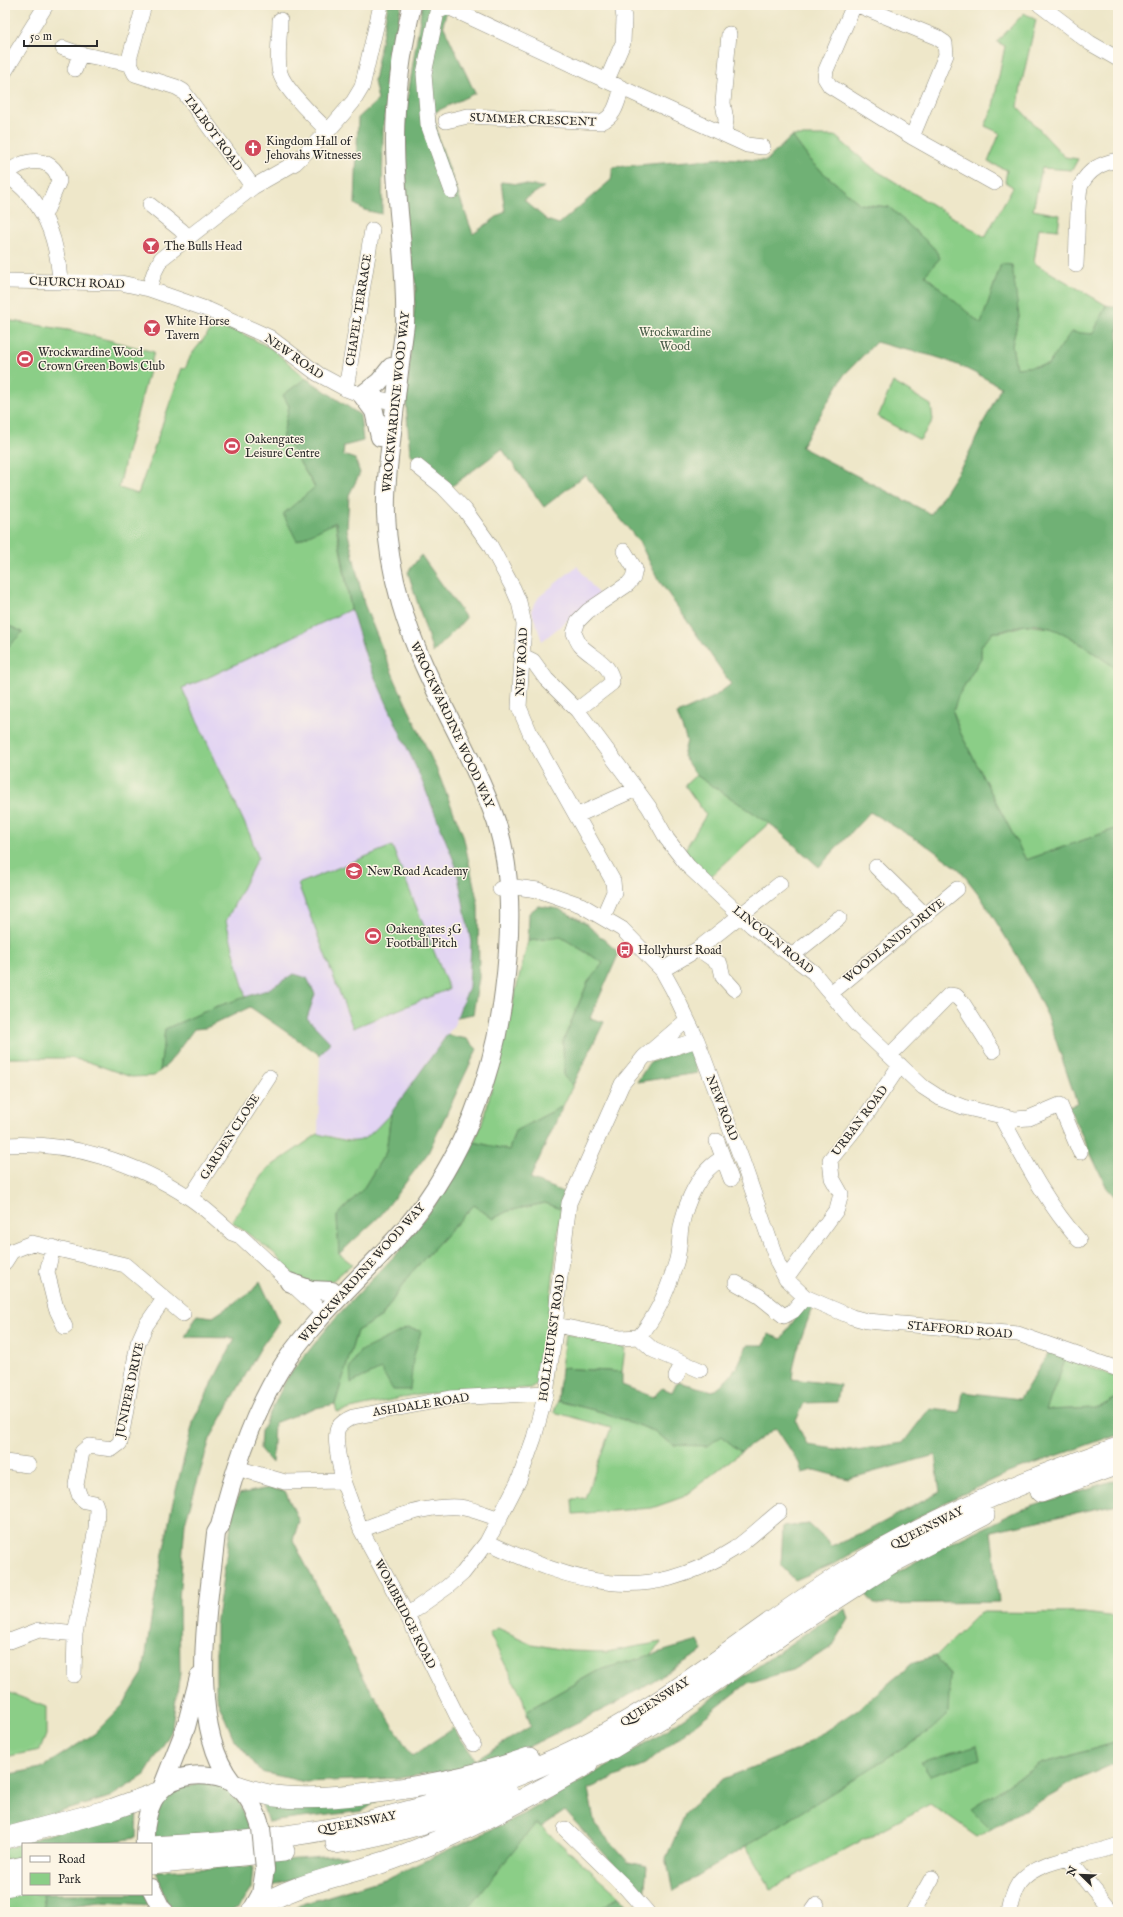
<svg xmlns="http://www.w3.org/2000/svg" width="1123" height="1917" font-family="'IM FELL English',serif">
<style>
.built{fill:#e2d4f3}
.green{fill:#8bce87;stroke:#5b7c59}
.forest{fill:#70b174;stroke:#4e6e50;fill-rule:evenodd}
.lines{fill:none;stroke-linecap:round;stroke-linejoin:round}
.minor-casing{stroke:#8c897a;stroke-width:16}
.major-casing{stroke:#8c897a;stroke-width:20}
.highway-casing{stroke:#8c897a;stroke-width:22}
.minor{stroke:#fff;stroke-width:15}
.major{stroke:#fff;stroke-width:18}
.highway{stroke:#fff;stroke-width:21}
.major-bridge-casing{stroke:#8c897a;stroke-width:20;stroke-linecap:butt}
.major-bridge{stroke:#fff;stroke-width:18}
.labels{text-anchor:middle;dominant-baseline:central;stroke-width:3;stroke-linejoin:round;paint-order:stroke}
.street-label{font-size:12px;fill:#2b2b2b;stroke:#fcf5e5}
.poi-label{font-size:12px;fill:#2b2b2b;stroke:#fcf5e5;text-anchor:start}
.park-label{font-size:12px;fill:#485c47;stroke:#fcf5e5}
</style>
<rect width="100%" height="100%" fill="#fcf5e5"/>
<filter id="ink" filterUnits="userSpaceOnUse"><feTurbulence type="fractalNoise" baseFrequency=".025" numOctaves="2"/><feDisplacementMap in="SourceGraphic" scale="8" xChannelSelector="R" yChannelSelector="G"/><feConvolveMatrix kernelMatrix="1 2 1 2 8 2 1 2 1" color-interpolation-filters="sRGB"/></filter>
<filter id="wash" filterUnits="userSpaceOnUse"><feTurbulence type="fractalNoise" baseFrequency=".012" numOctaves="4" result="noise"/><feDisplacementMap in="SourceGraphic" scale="16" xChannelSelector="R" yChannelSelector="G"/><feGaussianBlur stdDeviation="0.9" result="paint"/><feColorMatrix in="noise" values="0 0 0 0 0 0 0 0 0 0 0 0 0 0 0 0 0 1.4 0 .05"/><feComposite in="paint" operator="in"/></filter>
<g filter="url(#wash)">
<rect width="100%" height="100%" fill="#eee7c9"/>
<path class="built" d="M577,566L599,595L542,641L531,610L539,597Z
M351,609L367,660L420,776L456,866L471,942L469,987L454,1025L391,1113L368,1138L359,1142L318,1134L320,1055L250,1007L246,998L226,921L258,857L250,835L182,688Z"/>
<path class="green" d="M1024,13L1036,20L1021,86L1018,107L1065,157L1078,159L1072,170L1042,168L1033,210L1060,215L1058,230L1039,228L1034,263L1106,305L1093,334L1071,333L1048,365L1016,368L1012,345L1019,316L1001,264L981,324L924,275L940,258L934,248L889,207L860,204L812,163L792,136H835L874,169L985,237L1013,187L1005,182L1007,170L988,162L1000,133L985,126L992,111L1005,46L997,42Z
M5,320L74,331L154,352L126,456L119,488L138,494L182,368L185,369L191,355L218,321L272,349L306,378L283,395L289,406L282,440L288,443L335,521L351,609L205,679L182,688L250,835L258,857L226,921L246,998L215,1007L165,1029L160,1071L154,1076L131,1077L89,1062L70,1058H5Z
M893,382L931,405L933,420L920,440L878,417Z
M1025,625L1058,629L1118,669V828L1026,860L960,732L953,712L958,696L981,658V646L992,632H1002Z
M696,775L769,823L710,877L684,851L706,815L685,785Z
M392,846L449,989L353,1028L298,884Z
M561,937L604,963L588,982L563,1041L564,1076L573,1085L563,1106L515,1131L509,1150L474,1142L485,1115L528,941Z
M391,1113L386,1152L363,1189L337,1216L339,1254L352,1264L332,1281L313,1285L292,1274L274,1253L232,1222L267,1169L318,1134C363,1145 359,1147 391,1113Z
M545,1203L561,1209L541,1381L532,1388L418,1394L337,1412L335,1404L357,1331L382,1316L410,1274L474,1205L493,1219L508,1211Z
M565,1334L582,1337L625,1348L622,1372L561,1368Z
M1066,1358L1118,1378V1397L1098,1408L1045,1410Z
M558,1401L602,1412L654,1431L673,1445L721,1436L741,1452L683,1497L652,1508L573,1514L572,1499L585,1498L611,1428L554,1412Z
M980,1612L1084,1613L1118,1617V1742L1041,1764L972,1809L991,1829L977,1837L930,1804L771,1889L746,1846L932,1729L947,1714L950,1675L936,1656Z
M498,1628L532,1644L570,1651L607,1652L662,1642L649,1656L599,1670L526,1711L523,1699L489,1633Z
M5,1691L46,1707V1735L40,1750L5,1757Z
M536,1822L619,1896L598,1912H289L300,1905L388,1878Z
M32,1840V1844H23V1857L5,1861V1849Z
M23,1890V1894H43L45,1909L30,1912H5V1895Z"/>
<path class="forest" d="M388,5H401L383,130L382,214L364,210L355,204L358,118L378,100L374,81Z
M422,5H448L443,25L475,93L433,113L439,141L473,234L505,211L501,182L544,187L524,200L547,220L559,224L611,180L613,167L725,158L766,161L792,136L812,163L860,204L889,207L934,248L940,258L925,275L981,324L1001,264L1012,265L1019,316L1012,345L1016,368L1048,365L1071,332L1093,334L1106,305L1118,308V669C1091,653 1059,621 1025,625C1013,626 1005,633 992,632L981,646V658L958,696L953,712L960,732L1026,860L1118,828V1200L1107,1188L1068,1106L1077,1103L1048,1017L1018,957L980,896L960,870L929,847L870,812L819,867L773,826L696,775L683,756L687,741L677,714L714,697L731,684L658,579L640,543L585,475L544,507L502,449L452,486L429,467L410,454L406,402L416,288L406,226L405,116ZM876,342C895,348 914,351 933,356C957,363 979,375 1001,387L966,459L931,514L801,447L844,375Z
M306,378L360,415L363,441L344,446L343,455L355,459L360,473L349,495L347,529L364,604L396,682L436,768L463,835L478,904L479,978L473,1014L457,1017L469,987L471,942L456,866L420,776L367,660L351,609L336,522L297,541L283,514L315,487L288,443L282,440L289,406L283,395Z
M421,555L466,618L433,653L408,572Z
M5,624L23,632L5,650Z
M538,906L559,909L584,922L619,953L590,1018L604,1022L573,1085L564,1077L563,1041L588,982L603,963L561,937L528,941L529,913Z
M294,974L307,978L315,994L307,1018L330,1042L320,1055L250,1007L206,1028L194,1029L168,1064L160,1071L165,1029L215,1007L267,990Z
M447,1035L467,1039L477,1049L428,1153L381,1215L339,1254L337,1216L363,1189L386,1152L391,1113Z
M690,1048L698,1073L637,1082L649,1063Z
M563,1106L530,1179L563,1192L561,1209L545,1203L508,1211L493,1219L474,1205L410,1274L382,1316L357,1331L335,1404L311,1409L274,1423L272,1463L260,1449L261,1431L287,1378L336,1317L401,1249L444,1192L474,1142L509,1150L515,1131Z
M260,1281L279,1322L261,1347L210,1439L185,1523L179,1600L180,1673L171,1732L145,1775L110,1797L5,1828V1775L41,1768L94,1734L123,1705L143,1673L152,1613L172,1506L194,1419L235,1338L185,1337L197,1315L213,1317L252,1291Z
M806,1303L813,1307C804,1330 794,1354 792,1379L840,1385L837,1402L804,1403L796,1421L807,1445L850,1451L903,1443L929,1409L960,1412L963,1392L1020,1399L1049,1352L1066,1358L1046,1410L1098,1408L1118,1397V1434L1008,1473L942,1504L836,1563L795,1580L781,1566L783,1527L809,1524L832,1546L861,1534L940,1492L935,1455L848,1479L814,1470L802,1473L799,1463L776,1428L741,1452L721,1436L708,1446L673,1445L654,1431L602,1412L558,1401L561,1368L622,1372V1385L653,1397L662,1388L672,1392L677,1382L713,1391C734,1376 737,1368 747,1345H764L768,1334L781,1339Z
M407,1328L421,1331L413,1359L410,1390H393L381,1369L351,1383L350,1368L359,1352Z
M1118,1479V1504L991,1531L999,1602L874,1604L864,1592L927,1555L1020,1510Z
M269,1488L285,1491L299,1521L293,1540L366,1682L412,1756L453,1728L476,1760L531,1726L526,1711L599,1670L698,1641L703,1651L616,1703L514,1754L478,1766L400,1778L305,1782L261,1772L233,1737L216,1697V1625L233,1511L239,1494Z
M846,1609L849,1619L832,1647L792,1670L748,1683L645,1764L588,1789L595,1825L628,1862L647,1866L644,1897L565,1811L541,1827L536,1823L465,1912H289L300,1905L388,1878L524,1814L658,1736L813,1628Z
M936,1656L950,1675L948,1714L932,1729L845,1785L673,1891L666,1858L686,1812L723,1779L797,1750L858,1709L914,1662Z
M1118,1742V1762L1075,1781L991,1829L971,1809L1041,1764Z
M977,1745L980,1759L930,1776L921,1762Z
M203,1782L224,1787L238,1800L250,1830L153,1839L154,1815L166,1798L185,1786Z
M377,1801L363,1811L268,1822L261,1802Z
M137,1806L136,1838L95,1844H32V1840Z
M346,1855L354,1861L269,1887L273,1861Z
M253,1866L251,1889L239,1907L229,1912H177L166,1901L156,1871Z
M43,1894H145L150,1905L100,1902L45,1909Z
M619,1896L632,1910L629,1912H598Z"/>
</g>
<g filter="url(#ink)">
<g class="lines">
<defs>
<path id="minor" d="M854,5L826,70L825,78L830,86L912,137L994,183
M858,5L936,37L945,43L946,55L912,137
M1040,5L1090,43L1118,59
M280,20C280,35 276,59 280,73C285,90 315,118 328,131
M63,48L80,54L130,64L135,74L176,87L183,91L253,187
M130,64V56L144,5
M75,69L80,54
M5,71L46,5
M607,80L623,43L624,18L622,5
M622,88L747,145L763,147
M446,121L468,116L601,122C616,116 617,102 622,88L448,7L437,12L424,74L428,124L452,191
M724,134L726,120L723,103L729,34
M5,174C44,200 57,236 60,281
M6,175C21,158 54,154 59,181L44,216
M150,205L181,230L187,237
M1076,265C1077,250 1077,194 1081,185C1089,169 1102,163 1118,160
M5,281L121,283L149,289L209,310L269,337L318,374L346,389L367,397L395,402
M149,289L154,273L161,259L253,187L295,163L328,131L353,102L362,87L381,5
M346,389L372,230
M417,466L443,487L465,510L490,545L513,588L519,602L524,624L519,707L530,733L613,881L614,892L603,917
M521,655L533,661L546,679L577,710L636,789L649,807L667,839L688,866L752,926L813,972L855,1023L923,1087L940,1098L963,1107L1015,1119L1029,1118L1060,1105L1080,1152
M577,710L612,683C612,664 594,659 581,646C578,643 576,637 574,633L578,621L588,611L628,584L633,578L635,569L624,551
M578,815L636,789
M876,867L926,916
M500,889L515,887L538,890L581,905L622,929L662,970L673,990L697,1040L743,1163L778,1264L786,1279L805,1297L852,1317L867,1321L1018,1334L1118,1369
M698,949L720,964L723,977L734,989
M793,955L839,918
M662,970L698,949L780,884
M831,993L957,889
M650,1055L697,1040
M890,1055L949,995L956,996L962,1002L993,1051
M1000,1115C1024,1159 1046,1203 1079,1240
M717,1141L731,1179
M5,1145C70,1141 136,1162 190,1198C205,1208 219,1221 232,1233L240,1236L323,1313
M190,1198L269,1077
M53,1247L47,1272L56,1308L65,1327
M5,1262L12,1251L32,1243L125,1265L183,1314
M786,1279L837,1209L841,1194L832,1178L830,1160L867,1114L900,1065
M736,1283L759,1296L784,1316L793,1311L805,1297
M556,1325L621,1338L639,1337L653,1350L700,1370
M639,1337C656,1317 667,1292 675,1266C680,1253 679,1240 681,1227C686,1202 699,1170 723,1158
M676,1377L682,1363
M5,1462L28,1465
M237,1468L285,1482L343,1481L361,1530L407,1615L465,1732L473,1744
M343,1481C341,1469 333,1439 338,1428C341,1423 348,1419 353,1417L451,1398L546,1393
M361,1530C391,1518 426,1505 459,1507C473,1509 487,1515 500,1519
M487,1542C576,1583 644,1607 734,1549C750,1538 764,1524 779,1512
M407,1615L447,1587L463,1573L487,1542L519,1480L534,1438L546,1393L555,1332L558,1293L569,1203L622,1084L644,1057L687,1020
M5,1640L10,1641L39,1630L75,1634
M74,1675L75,1634L96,1529L97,1509L95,1503L85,1501L80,1497L76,1485L82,1452L89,1446L112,1449L120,1443L138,1343L146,1325L164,1299
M565,1829L626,1888L647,1912
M1069,1859L1112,1912
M812,1912L817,1905
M913,1912L932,1878
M1009,1912C1011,1902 1013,1892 1019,1883C1038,1857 1090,1857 1118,1845"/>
<path id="major" d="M380,437L374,411L362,395L379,382L391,367
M289,1282L311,1290L332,1291
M232,1782C186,1724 209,1603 216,1533L220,1526C234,1470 253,1411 285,1362C320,1311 368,1272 408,1225C463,1158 494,1076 504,991C511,938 513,872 496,821C470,746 423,681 401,604C393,576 387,544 386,514C385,490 388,465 391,442C395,402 400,363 405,324C407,263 395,202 395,141C395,96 402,49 412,5
M162,1788L186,1727L199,1677
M145,1844C144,1827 148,1802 161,1790C177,1773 203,1773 224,1779C228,1781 234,1782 237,1786C249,1796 257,1814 261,1828
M151,1888L161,1908L165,1912
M251,1912L261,1894L265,1869"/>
<path id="highway" d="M1041,1492L1118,1464
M571,1766L612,1748L661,1718L789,1629L893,1562L984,1515
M237,1786C250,1790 262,1794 275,1796C306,1800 339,1797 369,1793C424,1787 477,1776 529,1758
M5,1838L113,1809L157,1793
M336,1843C397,1833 451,1817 508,1794
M151,1847C193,1844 237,1843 279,1837C378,1824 469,1799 560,1757C662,1711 747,1634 842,1574C928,1520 1022,1481 1118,1448
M151,1864L284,1851
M5,1871L23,1867
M5,1886L23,1883
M252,1911C294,1882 346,1876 393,1859C461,1834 524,1800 587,1764"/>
</defs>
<use href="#minor" class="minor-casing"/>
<use href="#major" class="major-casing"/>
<use href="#highway" class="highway-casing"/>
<use href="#minor" class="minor"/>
<use href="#major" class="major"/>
<use href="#highway" class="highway"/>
<defs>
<path id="major-bridge" d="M261,1828L265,1869"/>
</defs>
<use href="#major-bridge" class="major-bridge-casing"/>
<use href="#major-bridge" class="major-bridge"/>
</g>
</g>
<defs>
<symbol id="church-disc" viewBox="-11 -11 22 22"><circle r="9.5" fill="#d1495b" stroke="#fcf5e5"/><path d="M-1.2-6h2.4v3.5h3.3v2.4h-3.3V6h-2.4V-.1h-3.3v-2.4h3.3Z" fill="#fff"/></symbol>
<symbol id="bar-disc" viewBox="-11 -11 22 22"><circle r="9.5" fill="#d1495b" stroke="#fcf5e5"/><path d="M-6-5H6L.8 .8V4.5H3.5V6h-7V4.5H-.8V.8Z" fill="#fff"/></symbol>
<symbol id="stadium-disc" viewBox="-11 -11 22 22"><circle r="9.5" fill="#d1495b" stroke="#fcf5e5"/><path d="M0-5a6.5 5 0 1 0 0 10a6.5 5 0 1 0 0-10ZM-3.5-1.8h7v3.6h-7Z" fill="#fff"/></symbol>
<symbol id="school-disc" viewBox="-11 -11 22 22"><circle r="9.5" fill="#d1495b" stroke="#fcf5e5"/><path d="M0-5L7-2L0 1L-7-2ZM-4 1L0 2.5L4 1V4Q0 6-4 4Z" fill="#fff"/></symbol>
<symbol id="bus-disc" viewBox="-11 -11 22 22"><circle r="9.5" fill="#d1495b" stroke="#fcf5e5"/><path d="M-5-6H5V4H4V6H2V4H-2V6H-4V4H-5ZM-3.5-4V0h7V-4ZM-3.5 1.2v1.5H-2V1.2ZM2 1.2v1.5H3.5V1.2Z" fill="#fff"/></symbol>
</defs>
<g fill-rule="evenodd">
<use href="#church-disc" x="243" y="138" width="20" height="20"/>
<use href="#bar-disc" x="141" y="236" width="20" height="20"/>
<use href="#bar-disc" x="142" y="318" width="20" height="20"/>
<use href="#stadium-disc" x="15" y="349" width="20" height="20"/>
<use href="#stadium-disc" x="222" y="436" width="20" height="20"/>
<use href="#school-disc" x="344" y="861" width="20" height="20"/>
<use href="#stadium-disc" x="363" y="926" width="20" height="20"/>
<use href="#bus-disc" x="615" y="940" width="20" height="20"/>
</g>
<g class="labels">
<g class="street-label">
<text transform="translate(533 120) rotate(2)">SUMMER CRESCENT</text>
<text transform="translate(213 133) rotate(54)">TALBOT ROAD</text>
<text transform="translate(77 283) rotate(2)">CHURCH ROAD</text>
<text transform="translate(359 310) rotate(-81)">CHAPEL TERRACE</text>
<text transform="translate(294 357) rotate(35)">NEW ROAD</text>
<text transform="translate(396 402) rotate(-84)">WROCKWARDINE WOOD WAY</text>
<text transform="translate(522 662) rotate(-87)">NEW ROAD</text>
<text transform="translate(452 725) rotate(65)">WROCKWARDINE WOOD WAY</text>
<text transform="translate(773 940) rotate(39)">LINCOLN ROAD</text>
<text transform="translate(894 941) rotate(-39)">WOODLANDS DRIVE</text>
<text transform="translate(722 1108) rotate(69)">NEW ROAD</text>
<text transform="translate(860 1121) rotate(-53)">URBAN ROAD</text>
<text transform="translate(230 1137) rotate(-57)">GARDEN CLOSE</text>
<text transform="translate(362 1273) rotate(-48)">WROCKWARDINE WOOD WAY</text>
<text transform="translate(960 1330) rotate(5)">STAFFORD ROAD</text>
<text transform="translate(552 1338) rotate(-82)">HOLLYHURST ROAD</text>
<text transform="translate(130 1390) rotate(-78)">JUNIPER DRIVE</text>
<text transform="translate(421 1405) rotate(-9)">ASHDALE ROAD</text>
<text transform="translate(927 1528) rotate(-27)">QUEENSWAY</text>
<text transform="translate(405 1614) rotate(63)">WOMBRIDGE ROAD</text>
<text transform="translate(655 1702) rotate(-33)">QUEENSWAY</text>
<text transform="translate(357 1823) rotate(-11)">QUEENSWAY</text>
</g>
<g class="poi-label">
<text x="266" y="141">Kingdom Hall of<tspan x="266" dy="14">Jehovahs Witnesses</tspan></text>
<text x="164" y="246">The Bulls Head</text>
<text x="165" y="321">White Horse<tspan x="165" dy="14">Tavern</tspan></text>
<text x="38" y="352">Wrockwardine Wood<tspan x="38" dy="14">Crown Green Bowls Club</tspan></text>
<text x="245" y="439">Oakengates<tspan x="245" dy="14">Leisure Centre</tspan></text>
<text x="367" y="871">New Road Academy</text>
<text x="386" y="929">Oakengates 3G<tspan x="386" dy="14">Football Pitch</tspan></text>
<text x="638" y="950">Hollyhurst Road</text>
</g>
<g class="park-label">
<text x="675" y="332">Wrockwardine<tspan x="675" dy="14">Wood</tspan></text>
</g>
</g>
<rect width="1123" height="1917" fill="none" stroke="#fcf5e5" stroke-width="20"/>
<rect x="22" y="1843" width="130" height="52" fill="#fcf5e5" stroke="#a8a49b"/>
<rect x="30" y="1856" width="20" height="6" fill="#ffffff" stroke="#a8a49b"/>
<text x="58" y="1863" font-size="12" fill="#2b2b2b">Road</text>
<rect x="30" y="1873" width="20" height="12" fill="#8bce87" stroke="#a8a49b"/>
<text x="58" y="1883" font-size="12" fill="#2b2b2b">Park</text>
<g transform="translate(1081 1875) rotate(293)" stroke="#fcf5e5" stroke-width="3" paint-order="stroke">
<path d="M0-3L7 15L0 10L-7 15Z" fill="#2b2b2b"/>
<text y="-6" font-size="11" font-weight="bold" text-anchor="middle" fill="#2b2b2b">N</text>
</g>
<path d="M24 40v6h73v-6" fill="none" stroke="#2b2b2b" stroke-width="2"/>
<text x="30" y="40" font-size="12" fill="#2b2b2b" stroke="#fcf5e5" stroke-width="3" paint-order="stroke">50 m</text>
</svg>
